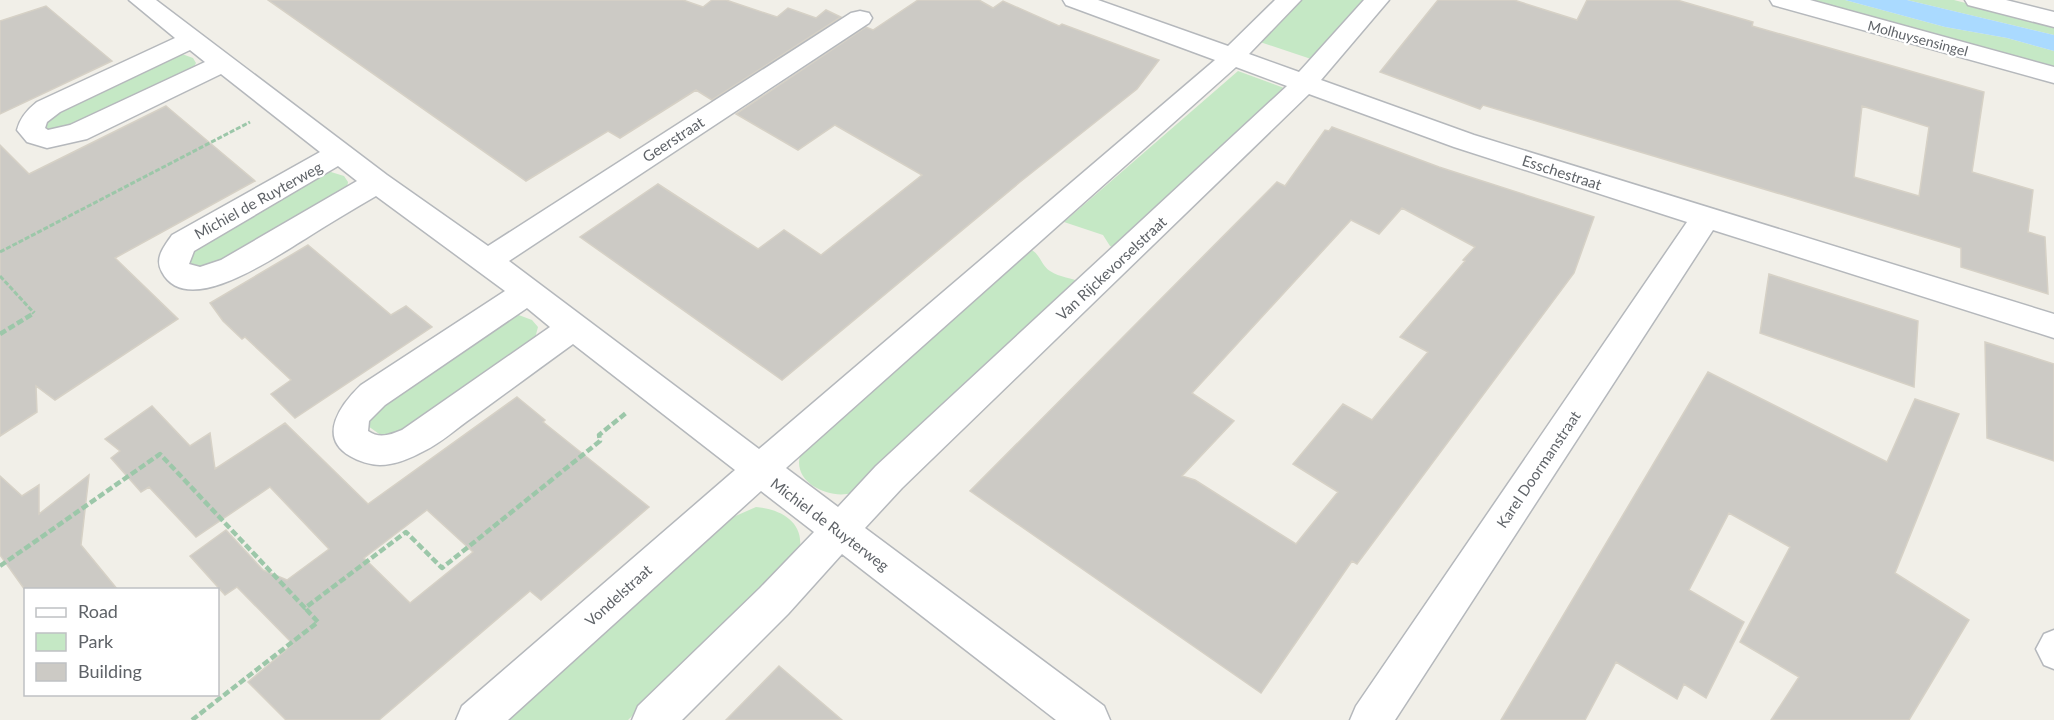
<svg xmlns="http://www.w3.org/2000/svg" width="2054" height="720" font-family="Lato,sans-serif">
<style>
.green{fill:#c5e8c5}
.water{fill:#aadaff}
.building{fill:#cccac5;stroke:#d6d1c6;stroke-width:1.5;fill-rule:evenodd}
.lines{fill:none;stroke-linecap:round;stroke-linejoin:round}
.service-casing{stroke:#b5b8bc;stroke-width:3}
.minor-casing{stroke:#b5b8bc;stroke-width:3}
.path-far1{stroke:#9cc7a9;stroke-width:3;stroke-dasharray:5 2;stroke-linecap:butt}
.path{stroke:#9cc7a9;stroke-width:4.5;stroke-dasharray:7 3;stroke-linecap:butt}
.service{fill:#fff;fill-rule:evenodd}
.minor{fill:#fff;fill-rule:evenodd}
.labels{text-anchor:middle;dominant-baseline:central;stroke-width:4.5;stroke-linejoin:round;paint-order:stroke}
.far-street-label{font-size:14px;fill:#5f6368;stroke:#fff}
.street-label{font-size:15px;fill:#5f6368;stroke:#fff}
</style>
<rect width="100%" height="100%" fill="#f1efe8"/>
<path class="green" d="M1300,0H1367L1314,60L1260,42Z
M1804,0H1845L1945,27L2007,38L2054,51V68Z
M1907,0H1954L2054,26V35Z
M182,54L193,58L196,63L194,67L79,127L51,132L43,125V120L173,55Z
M1238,71L1284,88L1283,95L1117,249L1110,246L1103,235L1064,222Z
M331,172L344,176L348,182L347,188L205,269L192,265L187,260L192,244L321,173Z
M1032,250C1041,256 1041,265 1050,271C1060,278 1072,277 1081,283L852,493C828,500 790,481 801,453Z
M516,314L532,320L538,327L534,342L404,434L382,436L368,426L367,417Z
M756,507C783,509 808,525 798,555L628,720H506L731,518Z"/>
<path class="water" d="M1845,0H1907L2054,35V51L2007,38L1945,27Z"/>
<path class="building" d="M268,0H683L703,7L712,0H726L777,17L788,8L816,18L826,10L841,17L712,100L696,90L620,138L608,131L526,181Z
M918,0H979L993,8L1003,1L1059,26L1062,24L1159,60L1137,89L1127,97L1020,182L782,380L580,237L658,184L758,249L784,230L821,255L922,175L835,125L798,150L736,114L866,27L873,30Z
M1438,0H1514L1577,20L1587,0H1677L1753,22L1752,26L1984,92L1972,172L2033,190L2028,232L2045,237L2048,294L1961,267V248L1483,105L1480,109L1380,72ZM1862,106L1929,127L1919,196L1854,177Z
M46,6L112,61L0,114V21Z
M166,106L255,181L115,258L178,319L55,400L36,386L37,412L0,436V145L29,174Z
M1332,127L1439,167L1594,217L1574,273L1357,564L1352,561L1261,693L970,491L1277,182L1285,186L1325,130L1329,131ZM1402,208L1475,247L1463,260L1465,261L1400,337L1428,352L1372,420L1343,404L1293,464L1338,492L1296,544L1195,480L1182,476L1234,421L1192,393L1351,220L1379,234Z
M308,245L391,315L406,306L432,327L295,418L271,394L291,380L245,337L242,339L223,321L210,303Z
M1769,274L1918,321L1914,387L1760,333Z
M1985,342L2054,364V461L1987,438Z
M1708,372L1887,462L1915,399L1959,414L1895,573L1969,620L1909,720H1771L1799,677L1740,642L1790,547L1729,513L1689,590L1744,622L1706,698L1684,684L1677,699L1616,662L1585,720H1501Z
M517,397L545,420L543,422L649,507L541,600L530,591L379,720H286L248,682L293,644L237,587L225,595L190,556L226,530L263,570L287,580L329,549L270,487L196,537L149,487L141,492L111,458L120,451L105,439L152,406L190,446L210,433L215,469L285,423L368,504ZM427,510L473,552L410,603L364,558Z
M89,475L81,545L118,590H25L0,555V476L22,496L39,485V514Z
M779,666L842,720H726Z"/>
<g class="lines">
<defs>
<path id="service" d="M2054,630V669L2044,665L2036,649L2044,634Z"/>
<path id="minor" d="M129,0H156L387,175L488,246L851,13L860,11L869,13L872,18L869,23L509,261L759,449L1215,60L1066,5L1063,0H1098L1228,46L1275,0H1301L1249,54L1299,72L1364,0H1389L1321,80L1474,135L2054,314V338L1713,230L1395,720H1350L1356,706L1687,222L1454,147L1309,94L902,488L865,528L1104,706L1110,720H1056L842,554L788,614L682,720H632L638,706L760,588L814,532L761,491L508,720H456L462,706L735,470L573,344C540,368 506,393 473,417C457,428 441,443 424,451C411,458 395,465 380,465C371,465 358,461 350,456C317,437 341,404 361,385L505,291L376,196C352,210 328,224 305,239C276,256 187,320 162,272C154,258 164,247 172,235L320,152L221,74L87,139L47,148L27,142L17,130C20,118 27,110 37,102L175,38ZM190,50L205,62L70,125L48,130L45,128L47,122L60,112ZM1236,67L1287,86L876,466L838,507L786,468ZM338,166L357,181L221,260L200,267L189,264L194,251ZM527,308L550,327L402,430C390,435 379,439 368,431L369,421L385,405Z
M1770,0H1810L2054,67V83L1773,5Z
M1965,0H2006L2054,12V27L1968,5Z"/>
</defs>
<use href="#service" class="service-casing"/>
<use href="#minor" class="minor-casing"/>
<path class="path-far1" d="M0,252L250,122
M0,276L34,313"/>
<path class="path" d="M0,334L34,313L33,312
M0,566L160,454L305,608L406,532L442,568L600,441L599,435L626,413
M192,720L318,622L305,608"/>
<use href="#service" class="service"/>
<use href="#minor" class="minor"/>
</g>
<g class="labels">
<g class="far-street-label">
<text transform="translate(1918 38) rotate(15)">Molhuysensingel</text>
</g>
<g class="street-label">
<text transform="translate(673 139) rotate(-33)">Geerstraat</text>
<text transform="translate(1562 172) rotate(18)">Esschestraat</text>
<text transform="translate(258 200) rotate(-29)">Michiel de Ruyterweg</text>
<text transform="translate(1111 268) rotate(-43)">Van Rijckevorselstraat</text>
<text transform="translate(1538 469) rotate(-56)">Karel Doormanstraat</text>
<text transform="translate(830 524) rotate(37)">Michiel de Ruyterweg</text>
<text transform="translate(618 595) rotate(-42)">Vondelstraat</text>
</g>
</g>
<rect x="24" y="588" width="195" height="108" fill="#ffffff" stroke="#bfc1c3" stroke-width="1.5"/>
<rect x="36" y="608" width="30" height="9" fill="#ffffff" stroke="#bfc1c3" stroke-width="1.5"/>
<text x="78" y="618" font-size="18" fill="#5f6368">Road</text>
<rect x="36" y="633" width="30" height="18" fill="#c5e8c5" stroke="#bfc1c3" stroke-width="1.5"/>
<text x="78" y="648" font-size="18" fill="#5f6368">Park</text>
<rect x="36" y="663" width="30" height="18" fill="#cccac5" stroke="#bfc1c3" stroke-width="1.5"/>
<text x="78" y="678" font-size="18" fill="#5f6368">Building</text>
</svg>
